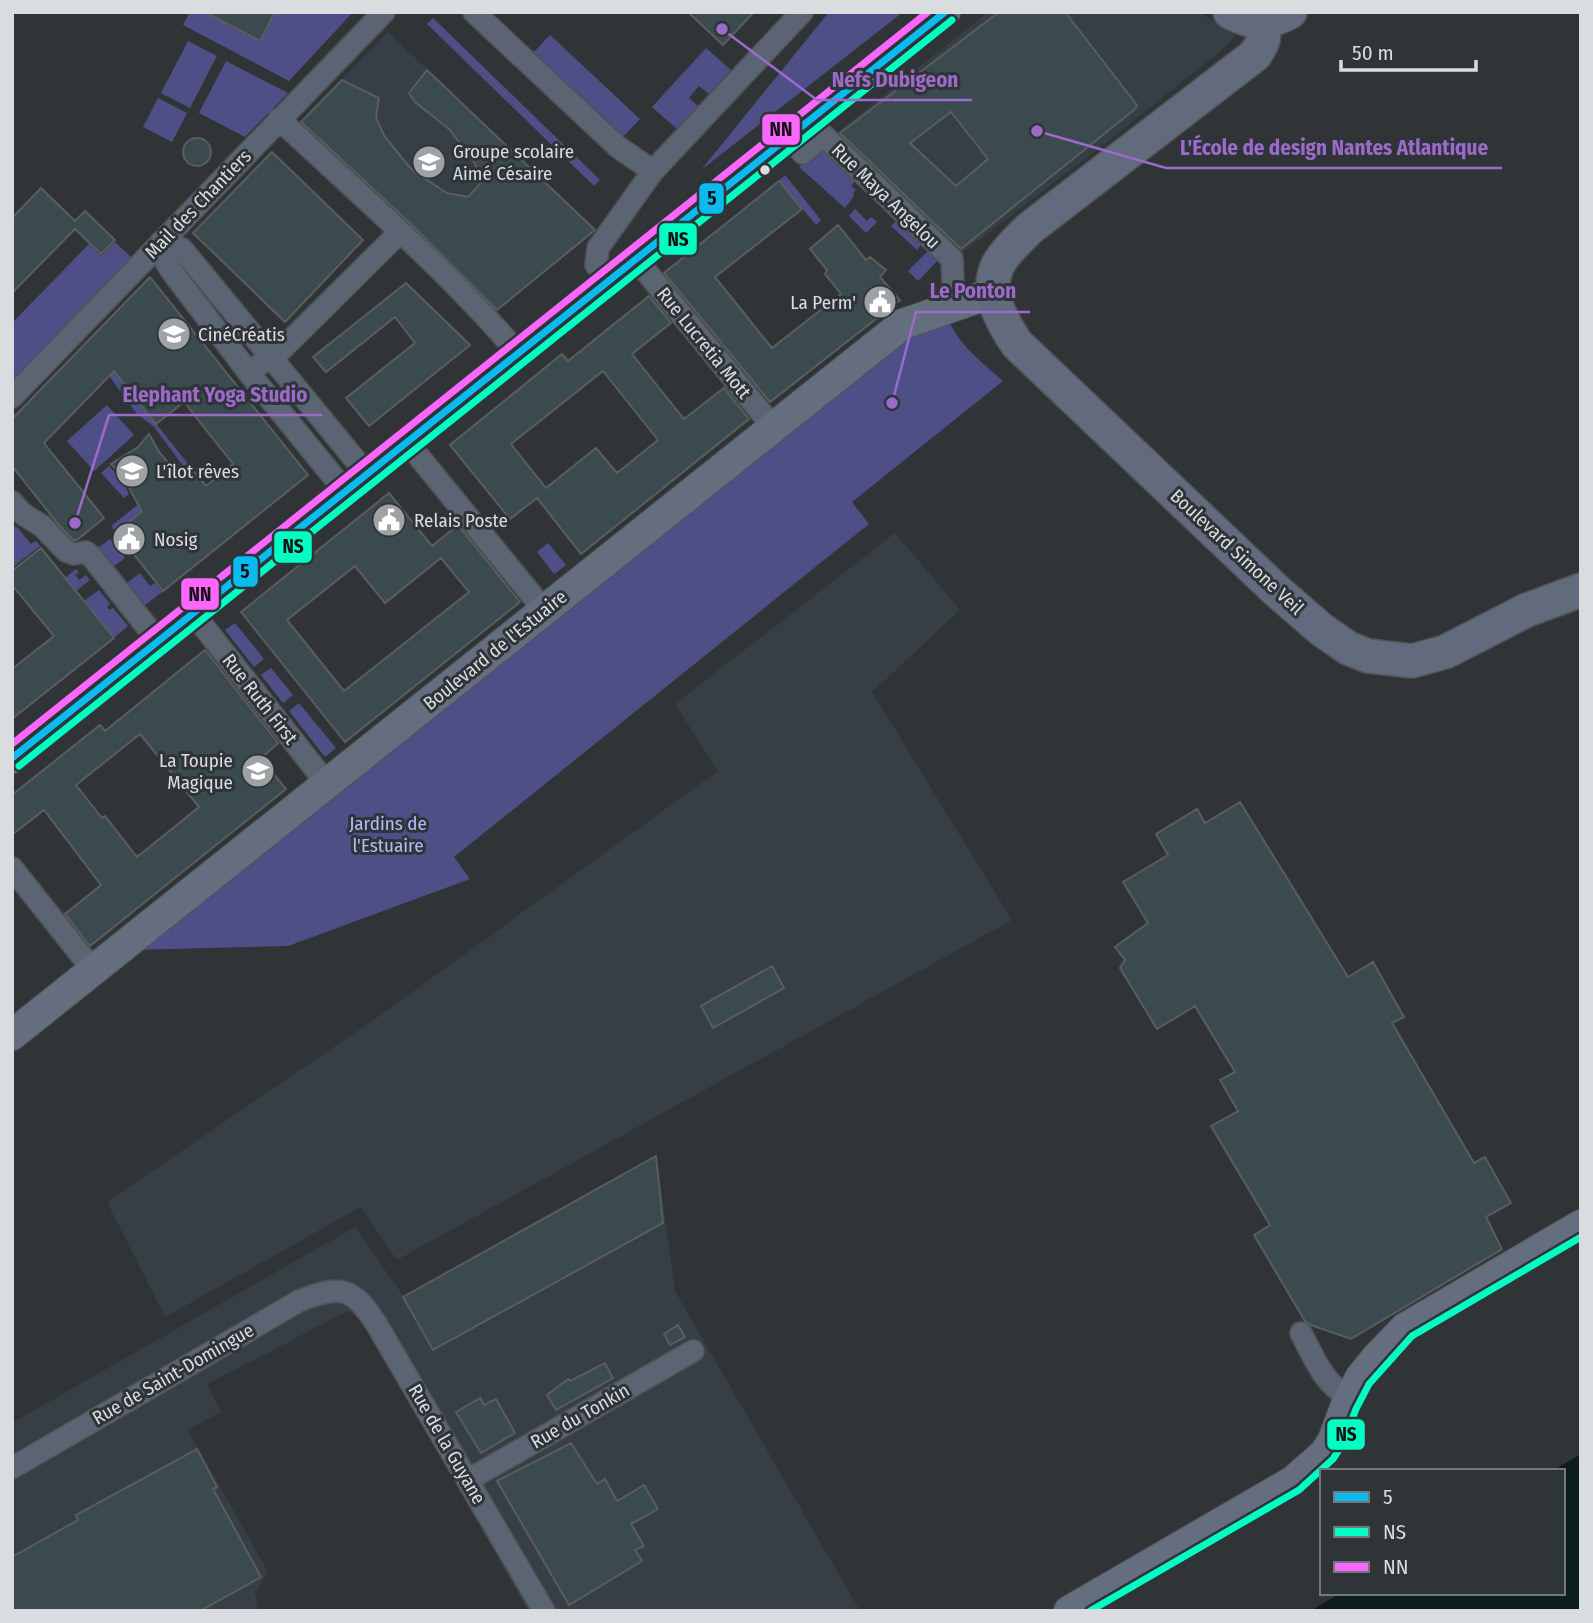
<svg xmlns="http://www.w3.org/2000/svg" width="1593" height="1623" font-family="'Fira Sans Condensed',sans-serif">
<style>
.built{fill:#353f45}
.green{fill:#4f4f88}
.water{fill:#0d1d1d}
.building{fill:#3b4a4e;stroke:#5a5d5e;stroke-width:2;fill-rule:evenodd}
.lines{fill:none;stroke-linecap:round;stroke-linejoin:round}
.street-casing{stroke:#505254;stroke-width:24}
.secondary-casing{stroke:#505254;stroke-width:32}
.primary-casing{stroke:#505254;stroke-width:36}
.street{stroke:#5b6472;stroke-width:21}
.secondary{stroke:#646e7f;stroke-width:30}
.primary{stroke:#616b7d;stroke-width:33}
.bus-1-casing{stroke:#2f3438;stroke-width:12}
.bus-2-casing{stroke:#2f3438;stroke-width:12}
.bus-3-casing{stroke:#2f3438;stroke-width:12}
.bus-1{stroke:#0bbbef;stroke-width:7}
.bus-2{stroke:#00ffc2;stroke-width:7}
.bus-3{stroke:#fb66ff;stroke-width:7}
.bus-dot{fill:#dadddf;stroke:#2f3438;stroke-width:2.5}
.labels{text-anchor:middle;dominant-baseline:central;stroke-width:6;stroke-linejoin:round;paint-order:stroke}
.poi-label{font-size:19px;fill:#dadddf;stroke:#2f3438;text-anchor:start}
.street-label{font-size:19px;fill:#dadddf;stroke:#2f3438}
.park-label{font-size:19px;fill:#b7baf9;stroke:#2f3438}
.leader{fill:none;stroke:#9c6aca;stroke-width:2.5}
.callout-dot{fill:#9c6aca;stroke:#2f3438;stroke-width:2.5}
.callout-label{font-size:21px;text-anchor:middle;font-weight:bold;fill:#9c6aca;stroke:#2f3438;stroke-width:6;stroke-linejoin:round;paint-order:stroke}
.line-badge{stroke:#2f3438;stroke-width:2.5}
.pale-badge-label{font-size:19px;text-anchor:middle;font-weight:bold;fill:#111}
</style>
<rect width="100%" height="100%" fill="#313436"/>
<path class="built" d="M988,12H1200L1236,36L1218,53L1121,131L957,257L830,138Z
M388,32L596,231L492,314L297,126Z
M895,533L960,610L872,692L1012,920L397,1260L361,1207L165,1317L107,1202L375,1019L718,771L675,704Z
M654,1138L675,1291L860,1611H528L364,1322L348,1311L207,1384L221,1412L188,1430L268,1572L255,1593L259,1611H12V1423L355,1227L404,1297L656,1156Z"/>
<path class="green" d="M190,12H353L289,81L183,25Z
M829,12H903L701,170Z
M433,18L600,180L594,186L427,24Z
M550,35L640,119L620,140L530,56Z
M188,41L217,56L190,108L161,93Z
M706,48L731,70L709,94L699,86L689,98L698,106L677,129L652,107Z
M226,61L288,93L245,137L199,113Z
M158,98L187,113L172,142L143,127Z
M823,146L854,177L855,181L851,186L856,190L853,193L854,196L845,208L799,167Z
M785,175L821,220L816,225L779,181Z
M855,209L867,221L871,217L877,222L866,233L849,216Z
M903,214L917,227L910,235L921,245L917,250L891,226Z
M115,242L132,258L12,383V323L89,244L101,256Z
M930,249L940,258L918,281L908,271Z
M948,318C958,345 982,362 1003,381L852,502L869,524L454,857L470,879L288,946L131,950L886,344Z
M90,341L193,470L183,479L178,472L184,467L154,427L136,413L86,344Z
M107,405L134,435L94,471L67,441Z
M109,466L122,480L129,494L124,498L101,473Z
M155,491L160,497L116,532L111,526Z
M16,526L31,544L36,541L40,546L13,567L12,529Z
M110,539L125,558L113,567L105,556L95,550Z
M548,543L566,565L554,574L537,552Z
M76,569L79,572L75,575L79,580L86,575L90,580L76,591L65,578Z
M140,573L150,586L155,583L162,592L140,609L123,586Z
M99,590L110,604L107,607L109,610L113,608L128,626L114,638L84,601Z
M235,623L264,659L254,667L225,630Z
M271,668L293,695L283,703L261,675Z
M299,703L336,748L325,757L289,711Z"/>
<path class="water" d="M1581,1454V1611H1310L1341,1593H1563V1471H1552Z"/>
<path class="building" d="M205,12H275L260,41Z
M688,12H754L723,45Z
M999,12H1065L1137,105L1135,109L961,249L840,133ZM951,112L988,159L956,186L910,143Z
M427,70L595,230L497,310L411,224L301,122L342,80L379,98L376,118L385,137L412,170L447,193L468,197L481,183L475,163L449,129L415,102L409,93Z
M183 152a14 14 0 1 1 28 0a14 14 0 1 1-28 0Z
M272,152L363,240L285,322L193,233Z
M779,181L802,209L715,277L772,348L841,294L825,274L827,270L810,249L838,225L866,260L870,257L886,270L880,277L900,300L770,402L664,273Z
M41,188L75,221L85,211L115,240L101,254L75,229L12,293V218Z
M150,277L308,475L163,591L116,532L142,512L124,478L111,464L138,447L149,434L159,452L183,479L193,470L206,486L233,464L184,402L156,424L114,371L44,443L104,518L77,540H73L58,524L12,466V419Z
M406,283L470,345L369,426L346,398L415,343L395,317L326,372L313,357Z
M649,296L671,323L632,354L684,419L724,388L749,419L581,554L537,498L510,519L450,445L562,354L568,361ZM603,371L658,440L617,473L596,448L546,488L511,444Z
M389,493L432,546L458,525L520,602L345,742L241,612ZM441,558L469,592L344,691L287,620L355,566L385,603Z
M41,548L114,638L12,719V669L54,636L12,585V571Z
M205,650L278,743L261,758L286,789L90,946L65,914L101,885L44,810L12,835V795L100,725L105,731ZM140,734L199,807L137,857L105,816L102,818L76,785Z
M1240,802L1348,977L1373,962L1404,1017L1392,1023L1474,1163L1485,1157L1511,1203L1486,1217L1502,1249L1351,1339L1311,1325L1305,1321L1254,1235L1270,1225L1211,1126L1238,1111L1220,1080L1235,1072L1195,1006L1157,1029L1120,968L1125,960L1115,947L1148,923L1123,882L1168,855L1156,834L1197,809L1205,823Z
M772,966L784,988L713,1028L701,1006Z
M656,1156L663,1223L433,1350L403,1297Z
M678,1325L685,1337L670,1345L664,1334Z
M605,1363L613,1378L556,1410L547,1395L568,1379L570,1381Z
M480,1398L484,1405L496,1399L515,1433L481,1453L456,1412Z
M571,1443L597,1484L605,1479L617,1501L644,1485L658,1509L631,1524L644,1546L635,1550L642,1561L569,1605L497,1481Z
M197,1449L217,1487L213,1489L261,1577L200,1611H12V1557L78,1520L76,1515Z"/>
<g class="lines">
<defs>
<path id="street" d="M474,12L618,147L653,171
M279,119C360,195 446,269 518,353
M789,137L803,153L823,135L952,259L954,304
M161,242L182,249L367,474
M161,242L167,264L176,277L249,373L345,491
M636,259L773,427
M596,265L598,248L653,171L802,12
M259,365L279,352L400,232
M12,397L384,12
M407,442L544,610
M12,502L23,514L42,526L66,551L74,554L86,552L92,557L158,641
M193,613L327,784
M12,868L93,970
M1301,1333C1313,1356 1325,1386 1349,1397
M12,1468L299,1301C341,1284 353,1287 377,1325L544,1611
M468,1480L693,1351"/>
<path id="secondary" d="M12,758L945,12
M12,1035L903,324L992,293
M1069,1611L1293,1481L1325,1453L1333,1440L1346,1405L1360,1378L1377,1357L1405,1328L1581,1225"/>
<path id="primary" d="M1230,12C1255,25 1265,25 1290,12
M1260,23C1267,36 1263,43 1255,55L1030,228C1021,237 1011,246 1003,257C981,285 1000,319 1017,344L1278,592L1322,630L1348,648L1368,656L1412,661L1445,652L1527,610L1581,590"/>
</defs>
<use href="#street" class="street-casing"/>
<use href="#secondary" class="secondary-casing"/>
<use href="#primary" class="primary-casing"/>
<use href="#street" class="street"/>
<use href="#secondary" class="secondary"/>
<use href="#primary" class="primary"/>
<defs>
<path id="bus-1" d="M12,758L945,12"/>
<path id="bus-2" d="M19,766L952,20
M1090,1611L1299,1490L1333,1459L1342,1445L1356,1409L1369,1384L1412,1336L1581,1237"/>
<path id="bus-3" d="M12,744L928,12"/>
</defs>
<use href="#bus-1" class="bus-1-casing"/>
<use href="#bus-2" class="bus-2-casing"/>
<use href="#bus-3" class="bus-3-casing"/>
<use href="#bus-1" class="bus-1"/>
<use href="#bus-2" class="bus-2"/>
<use href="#bus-3" class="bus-3"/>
</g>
<defs>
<symbol id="school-disc" viewBox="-11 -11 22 22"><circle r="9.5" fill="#9fa2a4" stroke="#2f3438"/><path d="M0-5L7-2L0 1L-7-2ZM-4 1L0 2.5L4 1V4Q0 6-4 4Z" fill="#fff"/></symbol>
<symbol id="civic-disc" viewBox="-11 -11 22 22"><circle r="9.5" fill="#9fa2a4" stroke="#2f3438"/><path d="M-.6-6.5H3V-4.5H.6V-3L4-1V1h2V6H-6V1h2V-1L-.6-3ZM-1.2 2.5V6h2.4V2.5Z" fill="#fff"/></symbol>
<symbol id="university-disc" viewBox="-11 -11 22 22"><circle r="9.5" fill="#9fa2a4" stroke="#2f3438"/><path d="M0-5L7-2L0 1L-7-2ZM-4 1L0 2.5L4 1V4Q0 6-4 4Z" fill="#fff"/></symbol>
</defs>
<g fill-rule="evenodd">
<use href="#school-disc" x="410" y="143" width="38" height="38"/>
<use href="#civic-disc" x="861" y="283" width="38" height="38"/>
<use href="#university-disc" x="155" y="315" width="38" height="38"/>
<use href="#school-disc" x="113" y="452" width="38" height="38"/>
<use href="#civic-disc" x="370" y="501" width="38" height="38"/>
<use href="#civic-disc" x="110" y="520" width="38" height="38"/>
<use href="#school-disc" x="239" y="752" width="38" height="38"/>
</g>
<circle class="bus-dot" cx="765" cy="170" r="6"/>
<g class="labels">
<g class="poi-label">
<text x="453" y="151">Groupe scolaire<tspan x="453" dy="22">Aimé Césaire</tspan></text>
<text x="856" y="302" text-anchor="end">La Perm'</text>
<text x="198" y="334">CinéCréatis</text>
<text x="156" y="471">L'îlot rêves</text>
<text x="414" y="520">Relais Poste</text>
<text x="154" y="539">Nosig</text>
<text x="233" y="760" text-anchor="end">La Toupie<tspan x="233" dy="22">Magique</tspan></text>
</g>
<g class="street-label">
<text transform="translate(886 196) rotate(44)">Rue Maya Angelou</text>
<text transform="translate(198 204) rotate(-46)">Mail des Chantiers</text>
<text transform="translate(704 343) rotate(51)">Rue Lucretia Mott</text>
<text transform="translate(1237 552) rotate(43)">Boulevard Simone Veil</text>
<text transform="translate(495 650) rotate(-39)">Boulevard de l'Estuaire</text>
<text transform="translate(260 699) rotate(52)">Rue Ruth First</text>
<text transform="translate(173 1374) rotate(-30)">Rue de Saint-Domingue</text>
<text transform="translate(580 1416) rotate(-30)">Rue du Tonkin</text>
<text transform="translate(447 1444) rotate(60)">Rue de la Guyane</text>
</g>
<g class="park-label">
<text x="388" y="823">Jardins de<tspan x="388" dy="22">l'Estuaire</tspan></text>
</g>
</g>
<path class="leader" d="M722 29L817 100H972M1037 131L1166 168H1502M892 403L916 312H1030M75 523L109 415H322"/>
<g class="callout-dot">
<circle cx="722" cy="29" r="7"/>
<circle cx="1037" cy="131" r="7"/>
<circle cx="892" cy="403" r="7"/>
<circle cx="75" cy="523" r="7"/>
</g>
<g class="callout-label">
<text x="895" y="87">Nefs Dubigeon</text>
<text x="1334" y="155">L'École de design Nantes Atlantique</text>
<text x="973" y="298">Le Ponton</text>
<text x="215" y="402">Elephant Yoga Studio</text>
</g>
<g class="line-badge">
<rect x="761" y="113" width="40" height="33" rx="7" fill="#fb66ff"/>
<rect x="698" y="182" width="27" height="33" rx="7" fill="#0bbbef"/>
<rect x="658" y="222" width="40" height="34" rx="7" fill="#00ffc2"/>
<rect x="273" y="530" width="40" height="34" rx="7" fill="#00ffc2"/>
<rect x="232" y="555" width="27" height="33" rx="7" fill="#0bbbef"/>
<rect x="180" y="577" width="40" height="34" rx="7" fill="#fb66ff"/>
<rect x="1326" y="1418" width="40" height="33" rx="7" fill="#00ffc2"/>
</g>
<g class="pale-badge-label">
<text x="781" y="136">NN</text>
<text x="712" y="205">5</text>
<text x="678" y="246">NS</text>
<text x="293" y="553">NS</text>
<text x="245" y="578">5</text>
<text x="200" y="601">NN</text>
<text x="1346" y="1441">NS</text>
</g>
<rect width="1593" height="1623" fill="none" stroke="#dadddf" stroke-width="28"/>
<rect x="1320" y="1469" width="245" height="126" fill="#2f3438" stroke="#73787b" stroke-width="2"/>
<rect x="1334" y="1492" width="35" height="10" fill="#0bbbef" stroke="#73787b" stroke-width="2"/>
<text x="1383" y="1504" font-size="21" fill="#dadddf">5</text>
<rect x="1334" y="1527" width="35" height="10" fill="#00ffc2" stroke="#73787b" stroke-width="2"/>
<text x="1383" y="1539" font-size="21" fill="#dadddf">NS</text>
<rect x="1334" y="1562" width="35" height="10" fill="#fb66ff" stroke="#73787b" stroke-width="2"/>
<text x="1383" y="1574" font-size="21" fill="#dadddf">NN</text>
<path d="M1341 60v10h135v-10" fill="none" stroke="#dadddf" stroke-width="3.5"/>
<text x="1352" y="60" font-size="21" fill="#dadddf" stroke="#2f3438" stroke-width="5" paint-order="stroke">50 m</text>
</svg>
